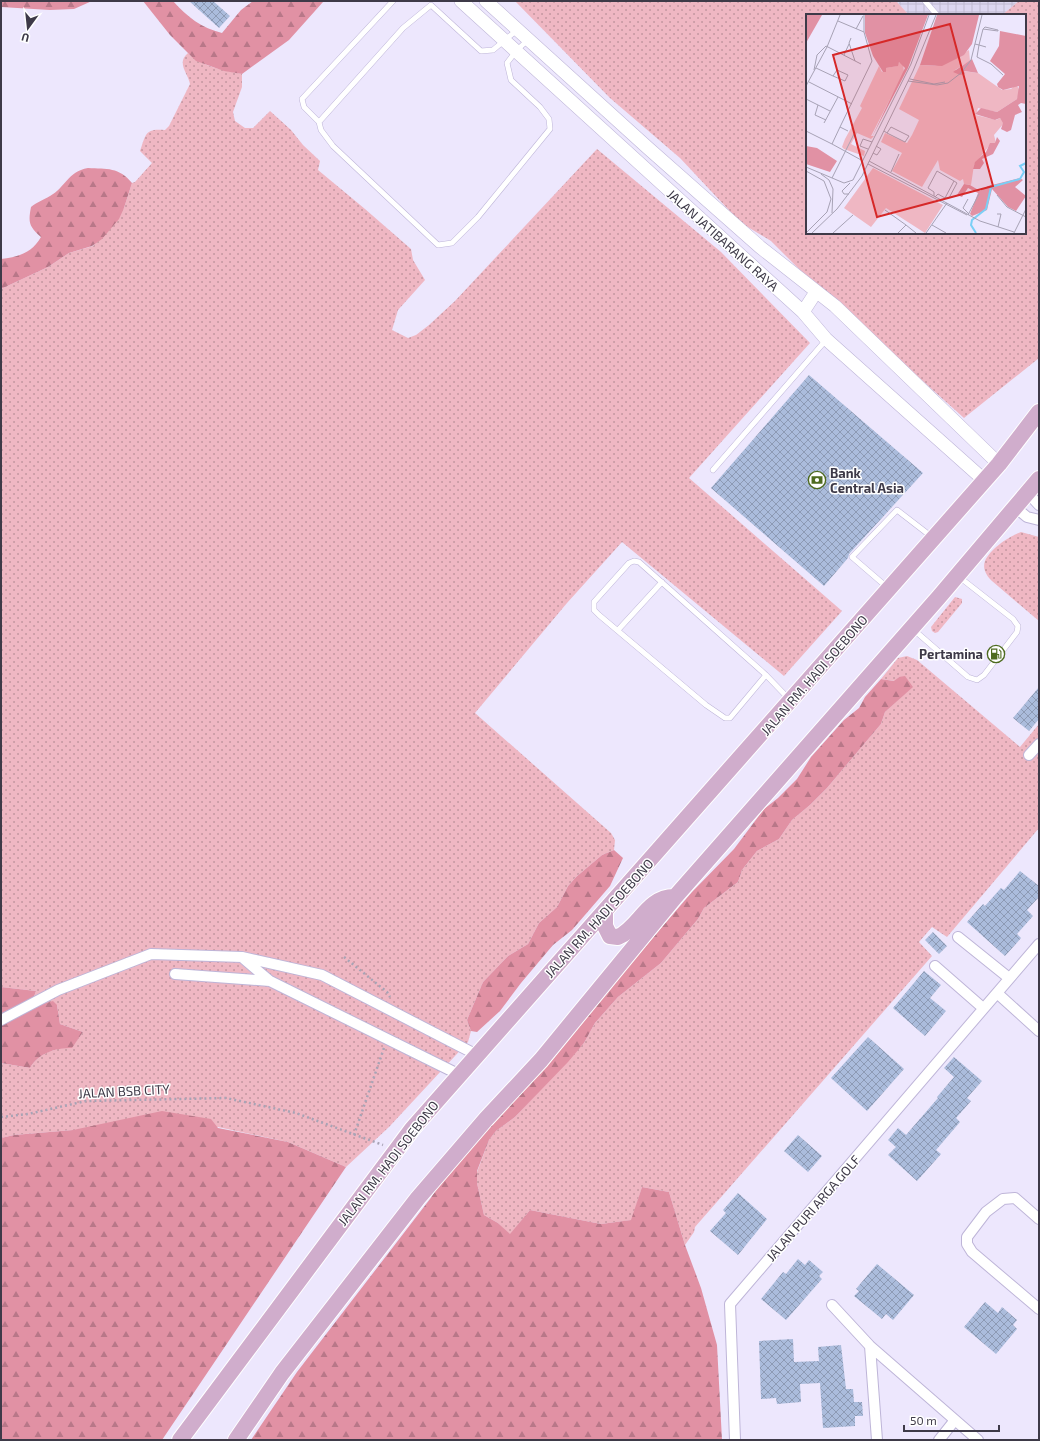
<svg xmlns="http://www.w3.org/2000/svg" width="1040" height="1441" font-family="'Exo 2',sans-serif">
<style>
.industrial{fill:url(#industrial-grid)}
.grass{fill:url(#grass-dots)}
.forest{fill:url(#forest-firs)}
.building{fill:url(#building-cross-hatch)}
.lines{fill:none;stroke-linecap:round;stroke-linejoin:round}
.service-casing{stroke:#beb5d8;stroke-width:6}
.minor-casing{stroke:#beb5d8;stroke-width:12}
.tertiary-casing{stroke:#beb5d8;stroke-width:14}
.primary-casing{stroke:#fff;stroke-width:18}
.path{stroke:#a8a3b5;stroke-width:2.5;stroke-dasharray:2 3;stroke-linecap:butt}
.service{stroke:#fff;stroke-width:5}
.minor{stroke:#fff;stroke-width:10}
.tertiary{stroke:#fff;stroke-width:13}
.primary{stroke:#d0adcc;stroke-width:16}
.labels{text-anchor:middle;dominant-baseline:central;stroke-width:3;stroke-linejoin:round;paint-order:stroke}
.street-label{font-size:13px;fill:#3e3a48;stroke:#fff}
.poi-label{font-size:13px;font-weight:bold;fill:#3e3a48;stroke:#fff;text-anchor:start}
.inset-river{fill:none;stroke:#7acff6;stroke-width:2}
.inset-road{fill:none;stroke:#a7a2b5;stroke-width:1}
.view{fill:#d62828;fill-opacity:0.15;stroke:#d62828;stroke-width:2}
.inset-edge{fill:none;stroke:#3e3a48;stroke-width:2}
</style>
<defs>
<pattern id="industrial-grid" width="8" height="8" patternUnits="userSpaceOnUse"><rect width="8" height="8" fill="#ddd7f1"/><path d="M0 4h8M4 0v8" fill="none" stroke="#bfb9d0"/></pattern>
<pattern id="grass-dots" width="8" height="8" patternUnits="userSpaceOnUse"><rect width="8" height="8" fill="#efb7c3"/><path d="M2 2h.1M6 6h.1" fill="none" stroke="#c396a0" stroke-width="1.8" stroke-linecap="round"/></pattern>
<pattern id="forest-firs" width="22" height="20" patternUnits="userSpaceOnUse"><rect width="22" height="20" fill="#e191a4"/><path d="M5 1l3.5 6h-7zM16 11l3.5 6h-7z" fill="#b87788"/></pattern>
<pattern id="building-cross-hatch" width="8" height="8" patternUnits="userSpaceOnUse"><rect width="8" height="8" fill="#abbcdc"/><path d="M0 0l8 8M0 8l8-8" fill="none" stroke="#8d9ab4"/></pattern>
</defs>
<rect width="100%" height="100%" fill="#ede7fd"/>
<path class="industrial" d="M896,1H1019L1002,15H909Z"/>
<path class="grass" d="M515,1H896L909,15H807V233H1025V15H1002L1019,1H1039V358L964,418L808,278L771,241L741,223L680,158L610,98Z
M188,53C202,67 223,70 242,74V87L233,112L235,121L245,128H253L270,111L291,130L303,145L320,161L318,170L365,209L411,249L413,260L425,280L398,310L392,330L408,338L416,335L429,325L455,301L597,149L721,252L810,343L689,478L842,611L784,676L622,542L567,603L475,713L611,833L615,840L614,850L602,855L576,877L568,886L557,907L539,923L528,944L508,956L483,982L467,1020L471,1031L468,1042L389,1127L346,1167L288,1142L218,1127L73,1130L14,1135L1,1138V1063L30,1068C39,1053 55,1048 72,1047L83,1032L60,1024L57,1005L36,1007L32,1002L36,991L1,987V289L48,267L69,253L93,246L124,208L132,183L135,182L152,163L140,151C146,134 145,128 165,130L169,126L190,84C188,73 176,63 188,53Z
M1021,532L1039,537V621L992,581C987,576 982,569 985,561C990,549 1009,536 1021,532Z
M955,597L962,599V603L938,632L935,633L932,631L931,627Z
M907,656L917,660L1020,747L1039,724V828L947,937L932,927L919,942L932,956L695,1227L694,1232L685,1245L669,1192L642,1187L632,1220L601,1224L530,1210L510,1235L498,1223L484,1215L477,1183V1172L489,1140L496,1131L515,1117L584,1043L595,1023L618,997L661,963L698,919L704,908L738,882L742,870L757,851L779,839L792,820L810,805L827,788L881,724L885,712L912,687L899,677L895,681L881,679L898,658Z"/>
<path class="forest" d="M1,1H92L74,9L50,10L1,7Z
M143,1H173C187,17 202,28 222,33L241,10L253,1L323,2L289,40L242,74L224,71L196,61L170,35Z
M88,168C107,169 119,167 132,183L124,208L119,219L102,239L92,246L69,253L48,267L1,289V259C18,257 32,253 41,237C29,226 28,223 31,207C37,202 43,200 50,196C66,187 67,172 88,168Z
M905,676L913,687L885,712L881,724L827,788L810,805L792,820L779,839L757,851L742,870L738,882L704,908L698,919L661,963L618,997L595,1023L584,1043L568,1062L515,1117L496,1131L489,1140L477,1171V1183L484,1215L498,1223L510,1234L530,1210L601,1224L631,1220L642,1187L669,1192L685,1245L701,1288L717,1345L722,1440H251L297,1372L430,1199L451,1168L505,1110L692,892L734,849L764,809L778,798L797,779L811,757L844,720L859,708L865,697L881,679L894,681L899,677Z
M614,850L623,858L610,886L572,930L553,945L521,983L500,1011L477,1032L471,1031L467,1020L483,982L508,956L528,944L539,923L557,907L568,886L576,877L602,855Z
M1,987L36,991L32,1002L36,1006L53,1001L57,1005L60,1024L83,1032L72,1048C55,1048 39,1053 30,1068L1,1063Z
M162,1111L211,1119L218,1128L288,1142L346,1167L162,1440H1V1138L14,1135L73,1130Z"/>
<path class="building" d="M189,1H213L230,16L219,28Z
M809,375L923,473L849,554L848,558L824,586L711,488Z
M1039,687V719L1029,731L1013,718Z
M1020,871L1039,886V897L1027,910L1033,916L1017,934L1021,938L1005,956L967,922L983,904L985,906L1001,888L1004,890Z
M933,932L947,946L939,954L925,940Z
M924,971L941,985L930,998L946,1011L925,1036L893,1008Z
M868,1037L904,1069L867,1111L831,1078Z
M954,1057L982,1081L967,1098L971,1101L956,1118L960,1122L936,1150L941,1154L917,1181L888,1155L896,1147L888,1140L898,1128L906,1135L938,1098L937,1097L954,1077L944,1068Z
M798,1135L822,1156L808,1172L784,1151Z
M738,1193L767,1219L738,1255L710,1231L726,1213L723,1210Z
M798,1259L805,1265L809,1260L823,1272L819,1276L822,1279L786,1320L761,1299L783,1272L786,1274Z
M877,1264L914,1295L893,1320L886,1314L882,1319L854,1296L859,1291L856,1289Z
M985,1302L998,1313L1002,1307L1017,1320L1013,1325L1017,1329L996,1354L964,1327Z
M793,1339L794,1362L819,1361L818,1347L841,1345L846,1389H853L854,1402H862L863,1416H855V1426L823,1428L820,1383L800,1384L801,1402L777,1404L776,1398L761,1399L759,1341Z"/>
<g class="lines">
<defs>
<path id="service" d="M925,1L937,15
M517,30L493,50L481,51L431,5L403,28L319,122L321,130L333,146L438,245L452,243L478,217L550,129L549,119L540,107L511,80L507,63L517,50L528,40
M319,122L304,107L302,99L393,1
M713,470L826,340
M888,588L852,557L897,510L932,537
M618,630L662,582
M914,630L968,677L977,680L984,675L1017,632L1018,626L1013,619L958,576
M766,675L730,718H725L706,705L599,615L594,610V602L629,563L634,561L639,562L766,675L789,699"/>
<path id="minor" d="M1027,492L1039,505
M1015,507L1027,517L1039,520
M1029,755L1039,744
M958,937L1009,978
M244,959L270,981
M935,966L983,1008
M175,974L270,981L460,1075
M997,993L1039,1031
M1,1020L58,990L151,954L242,957L322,975L477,1055
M1039,1219L1015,1198L1003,1199L986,1212L967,1237V1244L972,1252L1039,1309
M832,1305L870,1346L978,1440
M870,1346L877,1440
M735,1440L730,1304L1039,944
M939,1440L955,1420"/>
<path id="tertiary" d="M461,1L803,312L826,339L984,480
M486,1L648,148L760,247L835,306L999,464
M803,312L816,292"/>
<path id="primary" d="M605,912V926L610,936L618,937C639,928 647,897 674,897
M180,1440L412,1129L999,464L1039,412
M236,1440L282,1373L418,1198L486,1119L541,1060L675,897L939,597L1039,479"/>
</defs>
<use href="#service" class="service-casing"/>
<use href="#minor" class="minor-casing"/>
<use href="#tertiary" class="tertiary-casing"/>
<use href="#primary" class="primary-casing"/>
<path class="path" d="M344,957L387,992L390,997
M1,1117L28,1114L86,1101L226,1098L296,1113L383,1145
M354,1135L384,1048"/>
<use href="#service" class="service"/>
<use href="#minor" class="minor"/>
<use href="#tertiary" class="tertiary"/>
<use href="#primary" class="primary"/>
</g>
<defs>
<symbol id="bank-ring" viewBox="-11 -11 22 22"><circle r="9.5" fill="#fff" stroke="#4e6b20" stroke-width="1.5"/><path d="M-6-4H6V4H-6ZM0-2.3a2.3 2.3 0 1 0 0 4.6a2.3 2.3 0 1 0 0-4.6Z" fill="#4e6b20"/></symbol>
<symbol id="fuel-ring" viewBox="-11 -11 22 22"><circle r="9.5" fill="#fff" stroke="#4e6b20" stroke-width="1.5"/><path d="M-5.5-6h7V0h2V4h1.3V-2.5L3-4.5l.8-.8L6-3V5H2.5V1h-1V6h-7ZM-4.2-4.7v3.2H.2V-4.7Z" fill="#4e6b20"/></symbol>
</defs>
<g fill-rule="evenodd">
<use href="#bank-ring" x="807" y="470" width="20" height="20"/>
<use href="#fuel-ring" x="986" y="644" width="20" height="20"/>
</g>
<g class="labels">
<g class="street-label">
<text transform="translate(723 240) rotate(42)">JALAN JATIBARANG RAYA</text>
<text transform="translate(814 675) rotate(-49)">JALAN RM. HADI SOEBONO</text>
<text transform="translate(599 918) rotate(-48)">JALAN RM. HADI SOEBONO</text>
<text transform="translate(124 1091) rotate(-3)">JALAN BSB CITY</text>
<text transform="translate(388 1163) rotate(-52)">JALAN RM. HADI SOEBONO</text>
<text transform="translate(813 1208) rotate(-49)">JALAN PURI ARGA GOLF</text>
</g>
<g class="poi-label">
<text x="830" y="473">Bank<tspan x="830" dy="15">Central Asia</tspan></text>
<text x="983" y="654" text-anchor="end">Pertamina</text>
</g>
</g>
<g transform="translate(806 14)">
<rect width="220" height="220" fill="#ede7fd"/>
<path d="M163,36L164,47L149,56L172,59L196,76L205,75L210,70L214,77L211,85L191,98L172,94L170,101L190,106L194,104L198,109L188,121L190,129L183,132L168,151L165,171L158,170L157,165L154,167L134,156L132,146L116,173L86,157L96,139L75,128L79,119L101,129L106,121L113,106L93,95L114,51L129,52L145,47ZM93,48L97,50L98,58L65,122H68L65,125L51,119L45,130L59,137L58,142L38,135L36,133L39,125L56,94L54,92L73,52L76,58L80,57V54L91,52ZM67,154L137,191L119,219L80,194L65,213L38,194Z" fill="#efb7c3"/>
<path d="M0,1H16L0,29ZM59,1H122L102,54L66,123L99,54L93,48L92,52L80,54V58H77L67,42L59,19ZM131,1H173L166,30L158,41L136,52L114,51ZM194,17L220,22V90L215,89L212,91L216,98L209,101L205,116L201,118L195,115L197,109L194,104L189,106L169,100L175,94L191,98L211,85L213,72L197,76L192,73L191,70L199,60L184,47L193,32ZM166,45L172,59L158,57L159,60L154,61L147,58ZM191,123L194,127L187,140L176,145L178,149L174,155H167L169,148L180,138L184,129H189ZM0,132L11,134L31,147L24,158L0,150ZM214,164L217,166L209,173L220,182L210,197L202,193L186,175L181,196L166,202L164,200L172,179L162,174L156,183L151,181L158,170L164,171L174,177L182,172Z" fill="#e191a4"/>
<path class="inset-river" d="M170,219L165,211L166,206L180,195L185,173L214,165L218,158L214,152L220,149"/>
<path class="inset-road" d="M32,7L58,18M179,13L192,16V17L177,15ZM50,15L57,2M45,24L43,29L49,47M169,30L173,31L177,15M20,32L55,50M180,33L173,31L171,43L185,50L197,61M38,41L43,30M10,54L27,62M8,56L11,41L20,32M31,56L42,61L39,67L27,62ZM104,65L128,70L139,68M102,67L131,71L142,69L155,59L165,46L176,1M3,68L46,90M0,72L21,33L34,1M0,85L24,97M12,91L9,101L20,106M18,109L32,83M34,113L26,130L57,147M0,117L26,130M42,117L34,113L66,47L58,18V1M78,117L81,119L99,128L103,122L85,113L81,119M62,135L54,132L57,125L66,128M67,139L71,141L75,135L70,132M63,147L174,207L208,218M62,150L161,201M0,153L38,169L47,166L105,50L123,1M0,157L18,167L25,185L21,198L0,219M85,158L93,140M15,160L23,166L27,175L26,199M26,164L49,118M43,180H38L36,177L44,169M191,181L201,193L220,203M128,182V178L122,174L131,157L148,167L139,184L132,180L129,183M139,184H143L151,169L148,167M162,185L157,194L163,200M79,196L100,211M191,200H195L192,213M162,201L173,180M126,211L140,219M6,219L31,195L56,162L107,57L130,1M27,219L47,201M92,219L100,211L110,219M120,219L141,189M208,219L220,195"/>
<path class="view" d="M144,10L187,172L71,203L27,41Z"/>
<rect width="220" height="220" class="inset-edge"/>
</g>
<rect width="1040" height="1441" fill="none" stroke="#3e3a48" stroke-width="4"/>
<g transform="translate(28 28) rotate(195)" stroke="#ffffff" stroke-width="3" paint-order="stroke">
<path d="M0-3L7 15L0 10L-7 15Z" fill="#3e3a48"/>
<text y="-6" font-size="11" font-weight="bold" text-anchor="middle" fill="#3e3a48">U</text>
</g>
<path d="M904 1425v6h95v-6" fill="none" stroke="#3e3a48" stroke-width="2"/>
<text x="910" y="1425" font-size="12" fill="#3e3a48" stroke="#ffffff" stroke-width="3" paint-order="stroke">50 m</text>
</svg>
